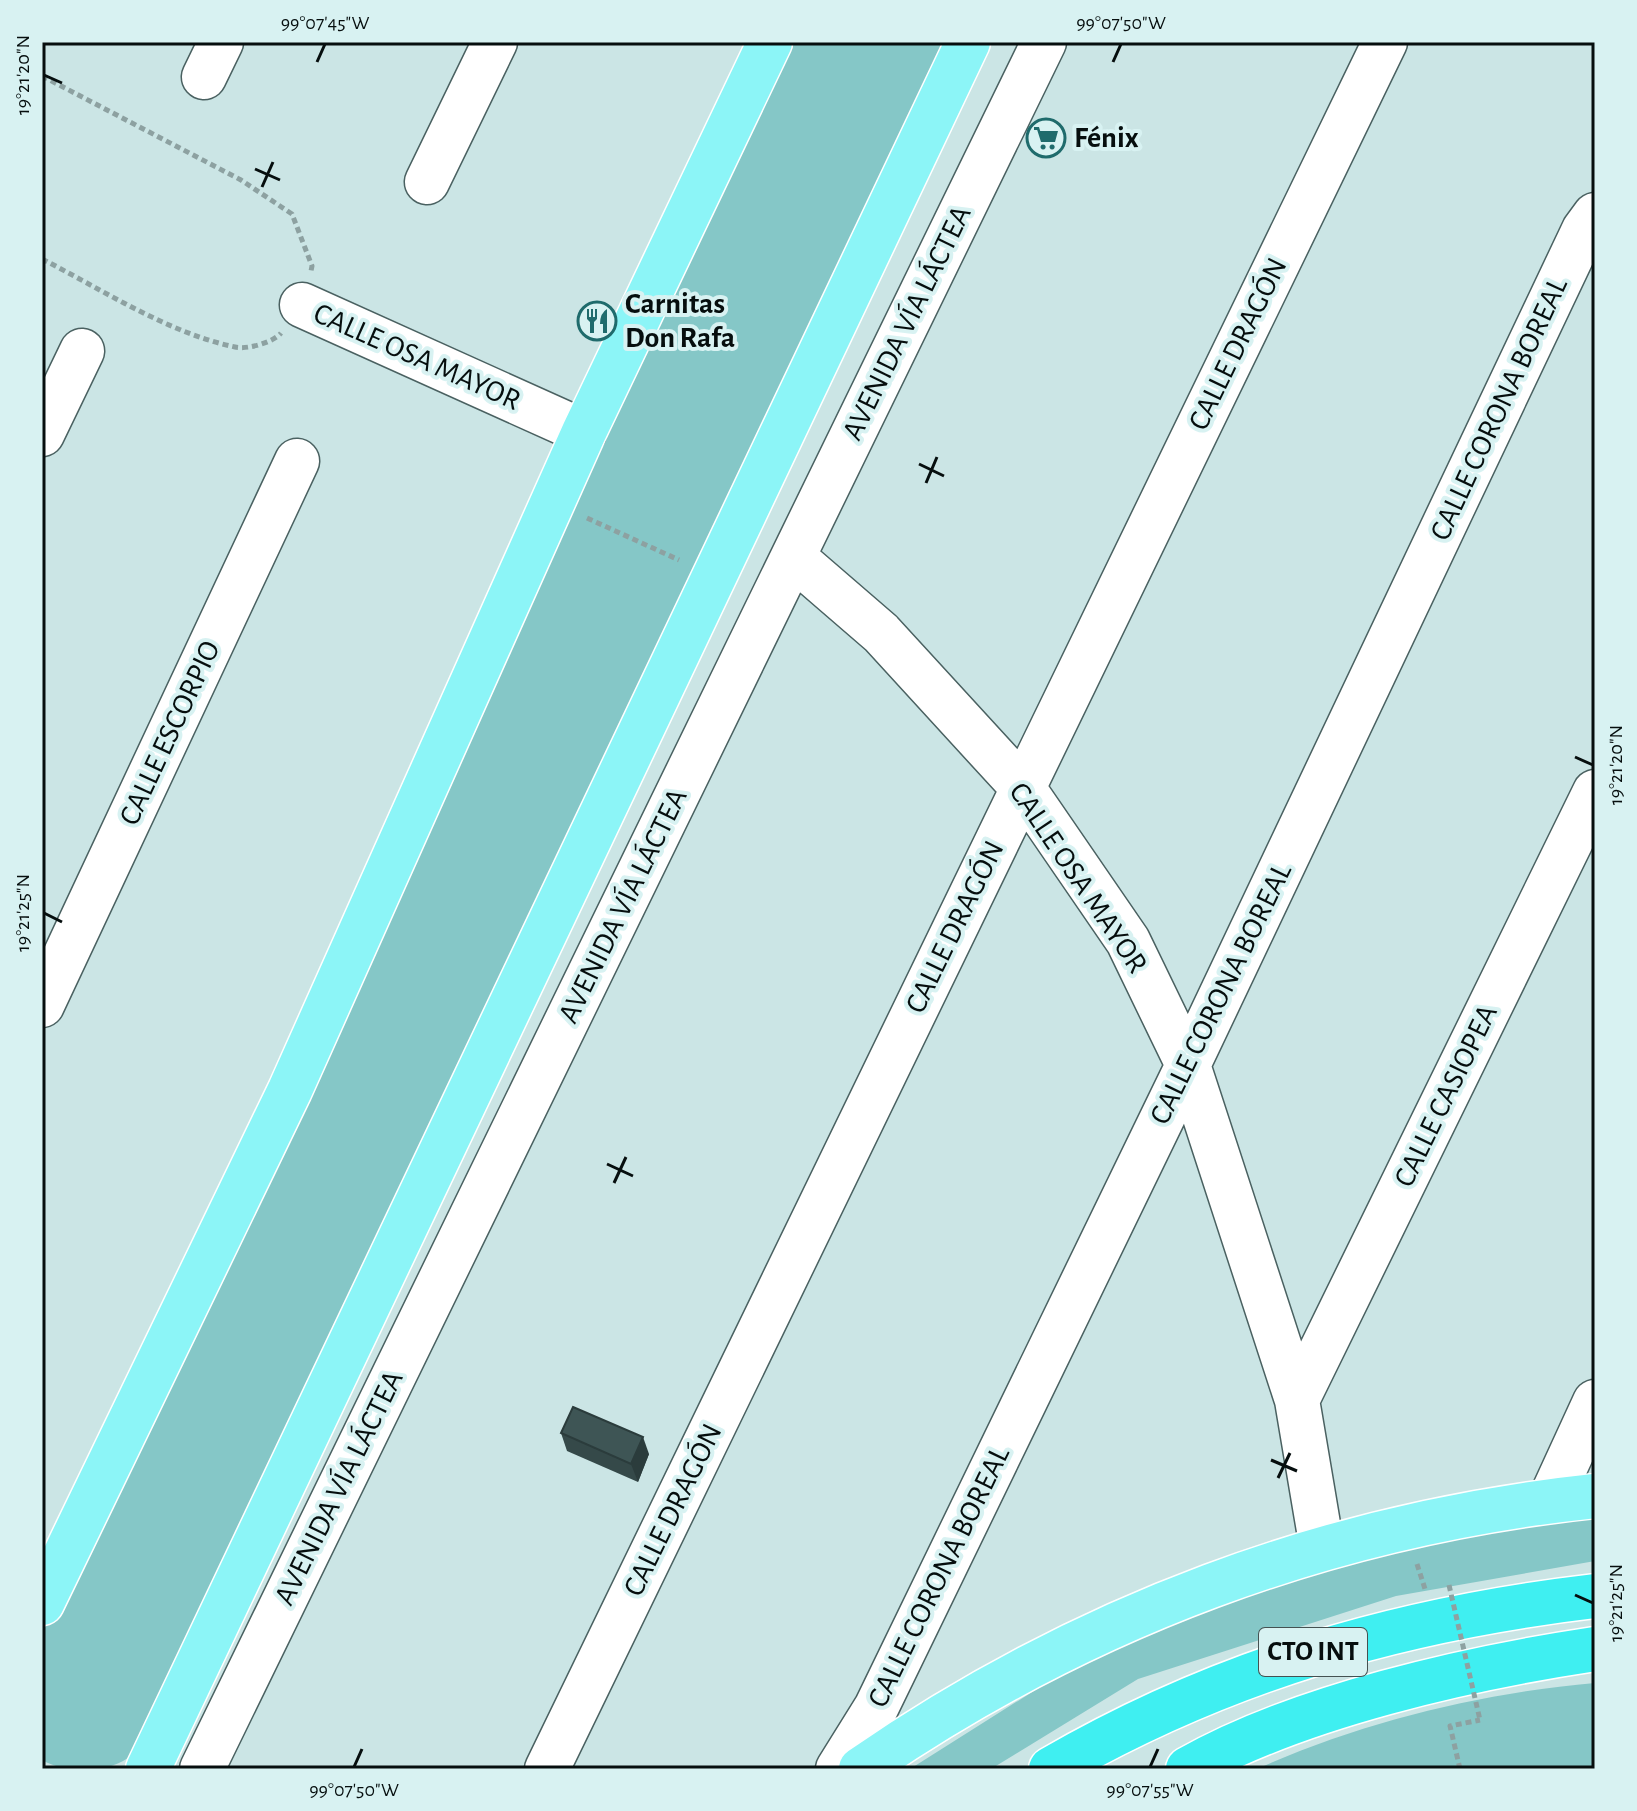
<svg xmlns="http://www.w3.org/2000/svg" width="1637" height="1811" font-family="'Alegreya Sans',sans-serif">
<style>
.green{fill:#85c7c7}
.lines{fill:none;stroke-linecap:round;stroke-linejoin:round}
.minor-casing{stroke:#4a6161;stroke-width:47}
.major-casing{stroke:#fff;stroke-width:47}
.highway-casing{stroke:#fff;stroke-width:47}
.path{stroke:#8da1a1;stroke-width:5;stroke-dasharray:6 4;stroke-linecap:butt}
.minor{stroke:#fff;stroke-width:44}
.major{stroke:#8cf5f7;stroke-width:44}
.highway{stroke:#3feff1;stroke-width:44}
.path-bridge{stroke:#8da1a1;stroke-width:5;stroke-dasharray:6 4;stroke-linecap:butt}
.wall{fill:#354949}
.shaded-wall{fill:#2b3c3c}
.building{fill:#3e5555;stroke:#2b3c3c;stroke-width:2}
.ticks{fill:none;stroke:#060e0e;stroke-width:3}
.labels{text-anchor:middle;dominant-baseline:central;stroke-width:8;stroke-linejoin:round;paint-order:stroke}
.shield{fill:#d8f2f2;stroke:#455252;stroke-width:2}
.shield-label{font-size:28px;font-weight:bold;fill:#060e0e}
.poi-label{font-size:30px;font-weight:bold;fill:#060e0e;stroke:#d8f2f2;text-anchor:start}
.street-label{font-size:30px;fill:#060e0e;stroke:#d8f2f2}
.neatline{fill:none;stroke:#060e0e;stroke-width:3}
.ticks-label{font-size:20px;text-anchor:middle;fill:#060e0e}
</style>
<rect width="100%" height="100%" fill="#cbe5e5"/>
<path class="green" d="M785,42H946L128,1758C103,1774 68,1774 42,1760V1634Z
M1595,1515V1561L1396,1596L1138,1679L991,1769H910L1124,1634L1390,1549Z
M1595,1683V1769H1257C1362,1722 1481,1693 1595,1683Z"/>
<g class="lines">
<defs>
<path id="minor" d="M204,77L221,42
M427,182L495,42
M302,305L584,432
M42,434L82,351
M793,557L881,633L1023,788L1128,941L1188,1065L1297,1400L1322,1548
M42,1005L297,461
M1297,1400L1595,792
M1550,1500L1595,1402
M202,1769L1044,42
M547,1769L1385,42
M838,1769L876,1708L1188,1065L1584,230L1595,215"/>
<path id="major" d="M42,1603L290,1090L584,432L770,42
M148,1769L968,42
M861,1769C1081,1617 1329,1524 1595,1496"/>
<path id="highway" d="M1051,1769C1222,1670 1399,1619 1595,1596
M1188,1769C1299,1706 1469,1668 1595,1649"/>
</defs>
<use href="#minor" class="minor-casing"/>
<use href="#major" class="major-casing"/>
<use href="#highway" class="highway-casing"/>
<path class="path" d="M42,76L241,180L292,214L312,266L311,271
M42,259C103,290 168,333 235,347C247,350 274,342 281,333
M587,518L679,560
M1417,1564L1425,1589
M1460,1769L1450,1726L1480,1720"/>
<use href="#minor" class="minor"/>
<use href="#major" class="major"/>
<use href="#highway" class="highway"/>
<path class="path-bridge" d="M1449,1585L1480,1720"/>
</g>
<path class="wall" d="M561,1433L649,1454L638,1482L567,1451Z"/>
<path class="shaded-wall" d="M643,1437L649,1454L638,1482L631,1464Z"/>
<path class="building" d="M573,1407L643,1437L631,1464L561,1433Z"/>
<path class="ticks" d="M317,62L325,44M1113,62L1121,44M44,75L62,83M255,169L280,180M262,187L273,162M919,464L944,476M926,483L937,457M1575,757L1593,765M44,913L62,922M607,1164L633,1176M614,1183L626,1157M1271,1460L1297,1471M1278,1478L1290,1453M1575,1595L1593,1603M354,1767L362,1749M1150,1767L1158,1749"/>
<defs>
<symbol id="supermarket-ring" viewBox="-11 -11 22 22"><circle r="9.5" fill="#d8f2f2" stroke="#1f6b6c" stroke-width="1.5"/><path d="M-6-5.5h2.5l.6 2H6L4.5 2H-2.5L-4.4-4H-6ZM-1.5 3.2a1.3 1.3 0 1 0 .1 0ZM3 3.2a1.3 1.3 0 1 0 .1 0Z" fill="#1f6b6c"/></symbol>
<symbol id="restaurant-ring" viewBox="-11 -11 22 22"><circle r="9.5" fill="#d8f2f2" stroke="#1f6b6c" stroke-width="1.5"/><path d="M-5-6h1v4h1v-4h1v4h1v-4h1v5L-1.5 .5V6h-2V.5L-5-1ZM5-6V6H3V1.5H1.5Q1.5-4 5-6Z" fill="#1f6b6c"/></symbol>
</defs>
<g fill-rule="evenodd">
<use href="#supermarket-ring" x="1024" y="116" width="44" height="44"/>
<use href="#restaurant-ring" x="575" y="299" width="44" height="44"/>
</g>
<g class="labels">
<rect class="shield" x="1259" y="1628" width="108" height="48" rx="6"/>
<g class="shield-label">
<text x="1313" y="1652">CTO INT</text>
</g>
<g class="poi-label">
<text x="1074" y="138">Fénix</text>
<text x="625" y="304">Carnitas<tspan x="625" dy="34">Don Rafa</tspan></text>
</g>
<g class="street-label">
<text transform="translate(907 323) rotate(-64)">AVENIDA VÍA LÁCTEA</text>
<text transform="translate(1238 344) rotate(-64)">CALLE DRAGÓN</text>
<text transform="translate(417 357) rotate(24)">CALLE OSA MAYOR</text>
<text transform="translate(1499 409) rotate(-65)">CALLE CORONA BOREAL</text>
<text transform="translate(170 733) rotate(-65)">CALLE ESCORPIO</text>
<text transform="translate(1078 878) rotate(56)">CALLE OSA MAYOR</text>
<text transform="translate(623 906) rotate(-64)">AVENIDA VÍA LÁCTEA</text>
<text transform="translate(955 927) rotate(-64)">CALLE DRAGÓN</text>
<text transform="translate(1221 994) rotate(-64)">CALLE CORONA BOREAL</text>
<text transform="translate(1446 1096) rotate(-64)">CALLE CASIOPEA</text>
<text transform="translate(339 1488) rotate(-64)">AVENIDA VÍA LÁCTEA</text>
<text transform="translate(673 1510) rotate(-64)">CALLE DRAGÓN</text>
<text transform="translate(939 1577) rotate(-64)">CALLE CORONA BOREAL</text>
</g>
</g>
<rect width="1637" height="1811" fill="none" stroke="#d8f2f2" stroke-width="88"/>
<rect x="44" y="44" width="1549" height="1723" class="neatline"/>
<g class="ticks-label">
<text x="325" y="29">99°07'45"W</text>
<text x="1121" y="29">99°07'50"W</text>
<text transform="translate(22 75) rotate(-90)" y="7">19°21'20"N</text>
<text transform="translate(1615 765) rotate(-90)" y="7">19°21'20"N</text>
<text transform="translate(22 913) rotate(-90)" y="7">19°21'25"N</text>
<text transform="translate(1615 1603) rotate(-90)" y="7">19°21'25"N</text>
<text x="354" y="1796">99°07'50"W</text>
<text x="1150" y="1796">99°07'55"W</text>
</g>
</svg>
